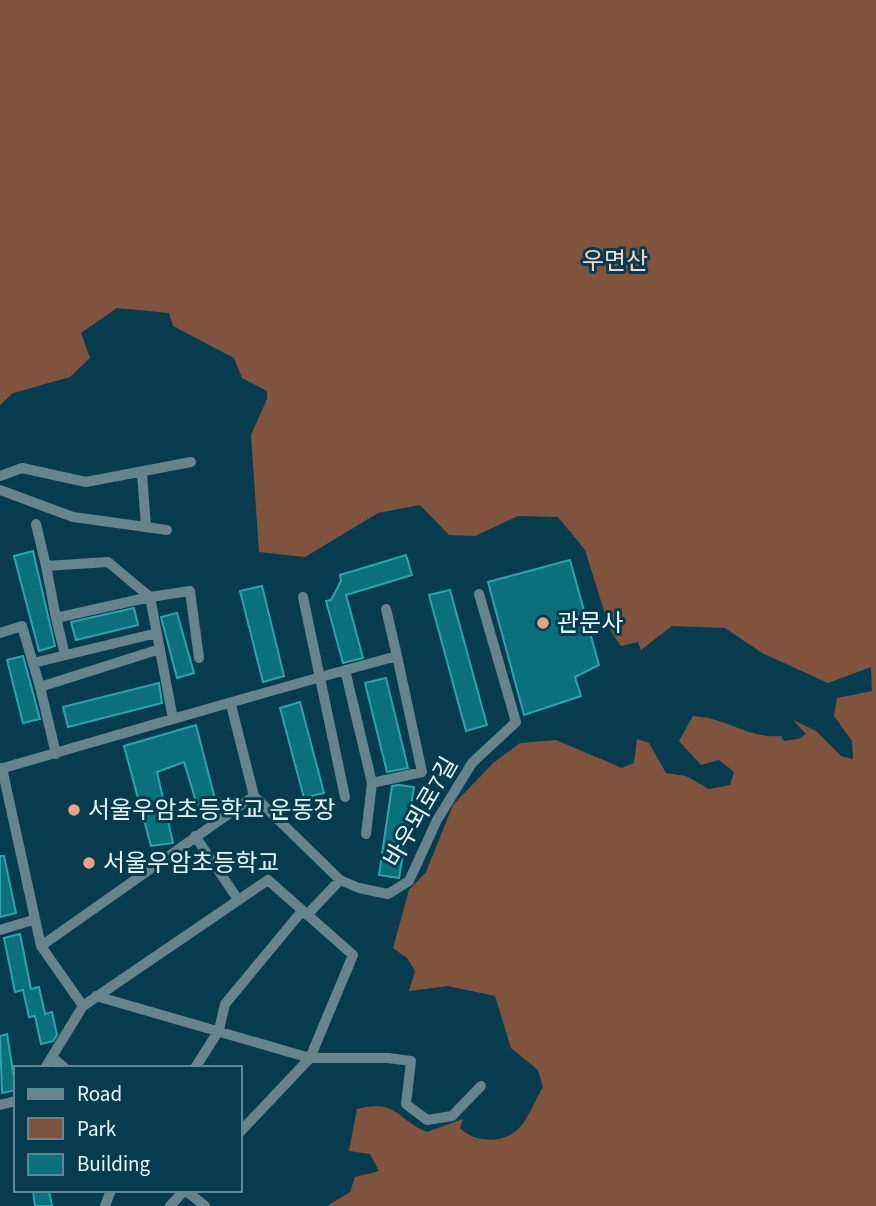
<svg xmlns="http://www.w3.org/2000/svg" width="876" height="1206" font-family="'Source Sans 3','Noto Sans KR',sans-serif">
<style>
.green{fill:#80533f}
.building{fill:#0a7079;stroke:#30a2ad;stroke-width:2}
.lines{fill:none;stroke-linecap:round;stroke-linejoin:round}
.minor{stroke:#66838e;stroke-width:10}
.poi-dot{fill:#f1a17d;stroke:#063c4d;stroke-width:2.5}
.labels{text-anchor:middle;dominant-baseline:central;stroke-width:6;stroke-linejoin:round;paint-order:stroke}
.park-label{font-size:24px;fill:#f8d4c5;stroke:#063c4d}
.poi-label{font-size:24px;fill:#e6f7fe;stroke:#063c4d;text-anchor:start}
.street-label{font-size:24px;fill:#e6f7fe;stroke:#063c4d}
</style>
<rect width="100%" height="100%" fill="#063c4d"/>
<path class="green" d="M0,0H876V1206H327L350,1192L355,1177L379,1171L370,1154L349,1151L357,1109C396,1098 396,1119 427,1132L463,1119L460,1128C473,1142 500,1144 516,1131C527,1122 535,1100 543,1087L538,1070L511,1048L495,996L448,986L409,991L415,971L407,958L393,948L409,890L426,872L453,805L493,763L520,743L556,740L622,768L634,763L637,739L649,743L666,773L686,776L709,789L730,785L734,772L719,760L701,765L679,741L693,716C728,718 748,739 781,736L784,741L799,739L806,734L793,720L816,731L841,756L853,759L852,741L834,716L837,698L872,691L871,667L828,683L762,653L725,628L672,626L641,650L638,642L621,646L610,630L585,550L558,517L518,516L475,536L449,535L420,505L378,513L305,557L259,552L251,435L267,399V391L242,378L234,358L173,326L169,313L117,308L81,333L90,358L70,377L13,393L0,405Z"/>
<path class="building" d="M33,551L55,646L39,651L14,556Z
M406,555L412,575L346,595L363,658L343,663L326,601L331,600L341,581L340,575Z
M570,560L599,665L575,677L581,696L524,715L488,582Z
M262,586L284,676L263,682L240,591Z
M450,590L487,725L466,731L429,595Z
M134,608L138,625L76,640L71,622Z
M177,613L194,673L177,678L161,617Z
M23,656L40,719L23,723L7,660Z
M386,678L408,768L387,772L365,683Z
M159,683L162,703L68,727L63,707Z
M300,702L324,793L304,798L280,708Z
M196,725L216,803L197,805L184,762L157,772L173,843L151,846L124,746Z
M399,785L414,787L399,878L379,875L392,786Z
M0,856H4L16,913L0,917Z
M20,934L31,989L39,987L45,1014L52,1012L57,1035L53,1041L41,1044L35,1016L29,1017L23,990L15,992L4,938Z
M7,1034L16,1090L2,1093L0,1036Z
M33,1190H49L52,1206H35Z"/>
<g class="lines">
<path class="minor" d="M142,473L146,527L167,530
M0,476L22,468L86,482L191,462
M0,490L73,517L146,527
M36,524L46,566
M108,562L150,597L56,618L46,566Z
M303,597L345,797
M386,609L397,656
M56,618L65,655
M0,633L22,626L40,687
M33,663L157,633
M231,705L254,796L340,880L359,888L388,894L409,881L437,820L472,763L516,722L479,594
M173,719L150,597L190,591L199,658
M56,754L40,687L160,649
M2,768L41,946L83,1006
M0,769C132,731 264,692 397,656L422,772L372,783L345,670
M366,834L372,783
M195,836L237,898
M307,915L340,880
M0,930L33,920
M41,946L254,796
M96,996L310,1058H388L411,1061L406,1104L427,1120L452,1116L481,1086
M52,1057L65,1068
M45,1068L83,1006L268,880L353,955L310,1058L240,1132
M195,1068L219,1030L225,1004L302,911
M0,1105L16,1101
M185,1190L205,1206
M105,1206L111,1190
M170,1206L185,1190"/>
</g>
<g class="poi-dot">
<circle cx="543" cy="623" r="7"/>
<circle cx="74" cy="810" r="7"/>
<circle cx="89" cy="863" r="7"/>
</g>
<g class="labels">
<g class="park-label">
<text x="615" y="261">우면산</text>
</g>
<g class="poi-label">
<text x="557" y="623">관문사</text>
<text x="88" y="810">서울우암초등학교 운동장</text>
<text x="103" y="863">서울우암초등학교</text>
</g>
<g class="street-label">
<text transform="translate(421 812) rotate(-60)">바우뫼로7길</text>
</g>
</g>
<rect x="14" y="1066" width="228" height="126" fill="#063c4d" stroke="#608794" stroke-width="2"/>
<rect x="28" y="1089" width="35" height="10" fill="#66838e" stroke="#608794" stroke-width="2"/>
<text x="77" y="1101" font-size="21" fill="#e6f7fe">Road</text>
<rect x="28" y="1118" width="35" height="21" fill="#80533f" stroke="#608794" stroke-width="2"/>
<text x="77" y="1136" font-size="21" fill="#e6f7fe">Park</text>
<rect x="28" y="1154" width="35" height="21" fill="#0a7079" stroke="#608794" stroke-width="2"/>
<text x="77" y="1171" font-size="21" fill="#e6f7fe">Building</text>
</svg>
